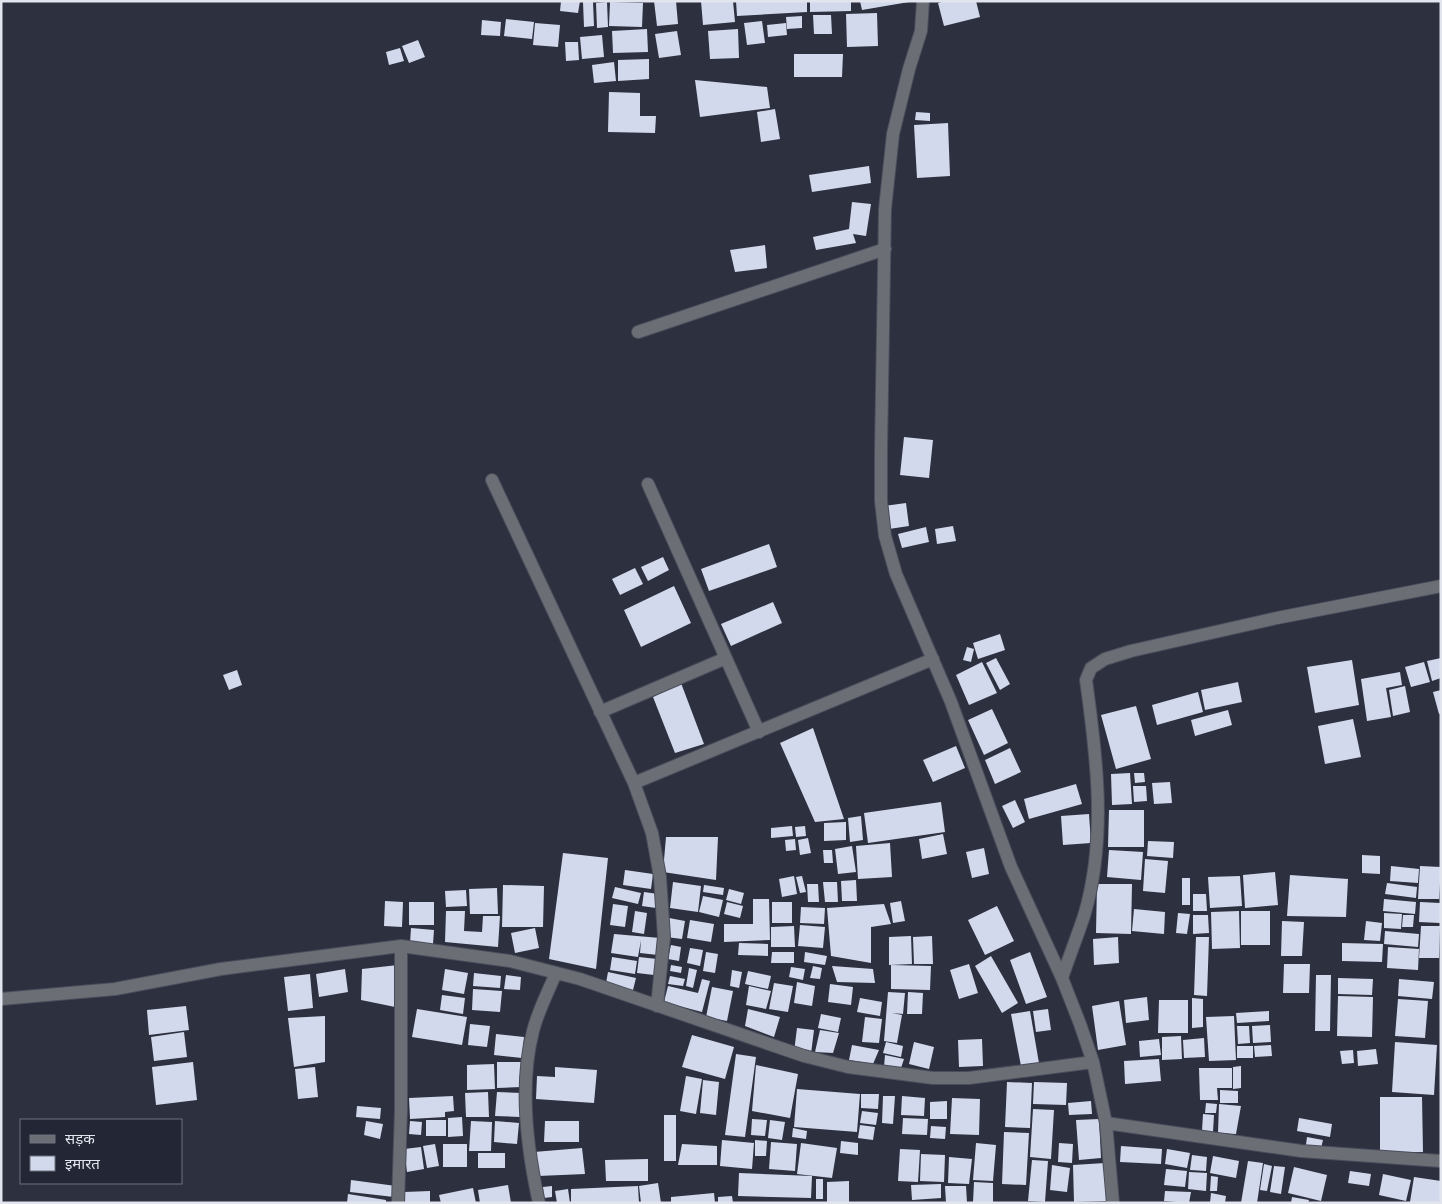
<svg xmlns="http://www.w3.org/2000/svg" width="1442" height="1204" font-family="Cabin,'Noto Sans Devanagari',sans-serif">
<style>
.building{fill:#d3d9ec}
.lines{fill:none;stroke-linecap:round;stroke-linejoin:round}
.minor-casing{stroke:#4a4d5b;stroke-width:14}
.minor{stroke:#6c6e76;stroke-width:12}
</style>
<rect width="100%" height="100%" fill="#2d303f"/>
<path class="building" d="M561,1H580L578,13L560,11Z
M654,1H676L678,24L657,26Z
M701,1H733L735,22L703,25Z
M736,1H807V12L737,16Z
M810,1H851V11L810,12Z
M860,1H909V2L862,10Z
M945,1H976L980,17L944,26L938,3Z
M583,2H593L594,26L584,27Z
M607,2L608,27L597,28L596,3Z
M610,2L643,3L642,27L609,26Z
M877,13L878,46L847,47L846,14Z
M813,15H831L832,34H814Z
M802,16V28L787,29L786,17Z
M506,19L534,22L532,39L504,36Z
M482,20L501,22L500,36L481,35Z
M762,21L765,43L747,45L744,23Z
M535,23L560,25L558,47L533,45Z
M786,23L787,35L768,37L767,25Z
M647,29L648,52L613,53L612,31Z
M738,29L739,58L710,59L708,31Z
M677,31L681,55L659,58L655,34Z
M602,35L604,57L582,59L580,37Z
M418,40L425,57L409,63L402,46Z
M565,42H578L579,60L566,61Z
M400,48L404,61L389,65L386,52Z
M794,54H843L842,77H794Z
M649,59V79L618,81V60Z
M614,62L616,81L594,83L592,65Z
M695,80L767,87L770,108L700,117Z
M609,92L640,93V116H656L655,133L608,132Z
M775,109L780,139L761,142L757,112Z
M916,112L930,113V121L915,120Z
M948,123L950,176L917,178L914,125Z
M869,166L871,183L812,192L809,175Z
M852,202L871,204L866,236L853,234L856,243L816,250L813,237L849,229Z
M765,245L767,268L735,272L730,250Z
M904,437L933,440L929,478L900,475Z
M906,503L909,526L889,529L884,506Z
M953,526L956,541L937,544L935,529Z
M926,527L929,542L902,548L898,534Z
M769,544L777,567L709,591L701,569Z
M663,557L669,570L648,581L641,567Z
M635,568L643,584L620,595L612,579Z
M674,586L691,623L641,647L624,610Z
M773,602L782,623L731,646L721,624Z
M1000,634L1005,650L978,659L973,643Z
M967,647L974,649L971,662L963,660Z
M996,658L1010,684L1000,690L986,663Z
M1441,658V678L1432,681L1427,661Z
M1352,660L1359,705L1315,713L1307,667Z
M982,662L997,693L969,705L956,675Z
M1424,662L1430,682L1411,687L1405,667Z
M237,670L242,685L229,690L223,675Z
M1400,672L1402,685L1386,688L1391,717L1367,721L1361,679Z
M1238,682L1242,702L1205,710L1201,690Z
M681,683L704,744L675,753L653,697Z
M1405,686L1410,712L1393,716L1389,690Z
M1441,690V714H1439L1433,692Z
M1198,692L1203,712L1157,725L1152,705Z
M1136,706L1151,759L1116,769L1101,715Z
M992,709L1008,743L984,755L968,720Z
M1228,710L1232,725L1195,736L1191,720Z
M1353,719L1361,757L1325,764L1318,726Z
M813,728L844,819L815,822L780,743Z
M956,746L965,768L933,782L923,760Z
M1010,748L1021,772L995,784L985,760Z
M1130,773L1132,804L1112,805L1111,774Z
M1134,773H1144L1145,782L1135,783Z
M1170,782L1172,803L1154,804L1152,783Z
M1076,784L1082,804L1029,819L1024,799Z
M1133,786H1146L1147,801L1134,802Z
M1015,800L1025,822L1013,828L1002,806Z
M941,802L945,832L868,843L864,813Z
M1109,810H1144V847H1108Z
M1089,814L1091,843L1063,845L1061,816Z
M861,816L863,840L850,842L848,818Z
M846,822V840L824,841V823Z
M792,826L793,836L771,838V828Z
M805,826L806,836L796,837L795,827Z
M943,834L947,854L922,859L919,839Z
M666,837H718L716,880L663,872Z
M808,838L811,853L800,855L798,840Z
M795,839L796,850L786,851L785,840Z
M1148,841L1174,842L1173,858L1147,856Z
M890,843L892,877L858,879L856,846Z
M852,846L856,872L838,874L835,849Z
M984,848L989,874L972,878L966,852Z
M823,850H832L833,863H824Z
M1109,850L1143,852L1141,880L1107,877Z
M563,853L608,858L596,969L549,959Z
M1362,855L1380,856V874L1362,873Z
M1145,859L1168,861L1165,893L1143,891Z
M1391,866L1419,869L1418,883L1390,881Z
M1420,866L1441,867L1439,899H1418Z
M625,870L653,874L651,889L623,885Z
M1275,872L1278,905L1245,908L1243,875Z
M1290,875L1348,879L1346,917L1287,916Z
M794,876L797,894L782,897L779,879Z
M802,876L806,892L800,893L796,877Z
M1240,876L1242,906L1210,908L1208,877Z
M1182,878H1190V905H1182Z
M856,880L857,901H842L841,881Z
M673,882L701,886L698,912L670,908Z
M823,882H837L838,902H825Z
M1387,883L1417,887L1416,898L1385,894Z
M807,884H818L819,902H808Z
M1097,884H1132L1131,934L1096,933Z
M503,885L544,886L543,927H502Z
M704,885L724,888L723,895L703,892Z
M615,887L641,893L638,904L612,898Z
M497,888L498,914H470L469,889Z
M729,889L744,893L741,904L726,900Z
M466,890L467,906L446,907L445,891Z
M644,892L658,894L656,908L642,906Z
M1193,894H1206L1207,911H1193Z
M703,896L723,900L719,917L699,912Z
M753,899H769L770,940L724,942V924H753Z
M1384,899L1416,902L1415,914L1383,911Z
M385,901L403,902L402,927L384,926Z
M901,901L905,921L893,923L890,903Z
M409,902H434V925H409Z
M727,902L743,906L740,918L724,914Z
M772,902H792V923H772Z
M1420,902L1440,903V923L1419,922Z
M613,904L628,906L625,927L610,925Z
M884,904L891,924L871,927V963L831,956L827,908Z
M997,906L1014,941L985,955L968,920Z
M801,907L825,908L824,924L800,923Z
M1134,909L1165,912L1164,934L1132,931Z
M446,911H465L464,931L482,932L483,916H500L498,947L445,942Z
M635,911L647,913L644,934L632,932Z
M1239,911L1240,948L1212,949L1211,912Z
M1241,911H1270V945H1241Z
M1178,913L1190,914L1187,934L1176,933Z
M1384,913L1402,914L1401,929L1384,928Z
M1193,915H1208L1209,933L1193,934Z
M1403,915H1414L1413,927H1402Z
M669,918L685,921L682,939L666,937Z
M690,920L714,924L711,942L687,938Z
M1282,921L1304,922L1302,956H1281Z
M1366,921L1382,923L1380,941L1364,940Z
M800,925L825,927L823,948L798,946Z
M794,926L795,947H771V927Z
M1421,926H1440L1439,958H1419Z
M411,928L434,930L433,944L410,943Z
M535,928L539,948L515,953L511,933Z
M1385,931L1419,934L1418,947L1384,944Z
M614,934L660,938L658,955L640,953L641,940L638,957L611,953Z
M911,936L912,964L889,965V937Z
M932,936L933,964H914L913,937Z
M1118,937L1119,963L1094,965L1093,939Z
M1196,937H1209L1207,996L1194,995Z
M739,943L768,944V956L738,955Z
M1342,943L1383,944L1382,962L1342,961Z
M671,945L681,947L679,961L668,959Z
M1388,947L1419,949L1418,970L1387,968Z
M690,948L703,950L700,966L687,963Z
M706,952L718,954L715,973L703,971Z
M772,952H794V963H771Z
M805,952L827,956L825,965L804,962Z
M1030,952L1047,997L1026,1004L1010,960Z
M991,956L1018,1003L1002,1013L975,966Z
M612,957L637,961L635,974L610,970Z
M639,957L657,959L654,975L637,973Z
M969,964L978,993L959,999L950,970Z
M1284,964H1310L1309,993H1283Z
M398,965L400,1008L361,1000L362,969Z
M671,965L682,967L681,973L670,971Z
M891,965L931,966L930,990L891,989Z
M813,966L822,968L820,979L810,978Z
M832,966L873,969L875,983L837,982Z
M791,967L805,969L803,980L789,977Z
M689,968L697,970L693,988L686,986Z
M345,969L348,992L319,997L316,974Z
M445,969L468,973L464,994L442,990Z
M732,970L742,972L739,988L730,986Z
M748,971L771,976L768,989L745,984Z
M608,972L636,978L633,990L606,983Z
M474,973L501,976L500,988L473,986Z
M310,974L313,1008L288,1011L284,977Z
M506,975L521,977L520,990L504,989Z
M1316,975H1331L1330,1031H1315Z
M670,976L685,979L683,986L668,984Z
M1338,978L1373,979L1372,995L1338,994Z
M702,979L710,981L702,1012L664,1002L668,986L698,993Z
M1399,979L1434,982L1432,999L1398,996Z
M797,982L815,986L812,1006L794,1003Z
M774,983L793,986L788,1012L769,1009Z
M830,984L853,987L851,1005L828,1002Z
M749,986L771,991L766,1009L746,1005Z
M712,987L733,991L727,1021L706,1017Z
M473,989L502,991L500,1012L472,1010Z
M888,992L905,993L903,1014L892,1013L902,1015L897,1043L884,1041Z
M908,992L923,993L922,1014H907Z
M442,995L465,998L463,1014L440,1010Z
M1338,996L1373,997L1372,1037L1337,1036Z
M1147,997L1149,1020L1126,1023L1124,1000Z
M860,998L882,1002L880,1016L857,1012Z
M1192,998L1203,999V1027L1192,1028Z
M1398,999L1428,1001L1425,1038L1395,1036Z
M1159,1000H1188V1033H1158Z
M1119,1001L1126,1045L1098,1050L1092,1006Z
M186,1006L189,1030L149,1035L147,1010Z
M417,1009L467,1017L462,1045L412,1037Z
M748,1009L780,1017L774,1037L745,1026Z
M1048,1009L1051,1030L1036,1032L1033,1011Z
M1030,1011L1039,1063L1021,1066L1011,1014Z
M1269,1011V1021L1237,1023L1236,1013Z
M821,1014L841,1018L838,1032L818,1028Z
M325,1016V1062L294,1067L288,1018Z
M1234,1016L1236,1060L1209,1061L1206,1017Z
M865,1017L882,1019L879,1043L862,1042Z
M470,1024L490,1026L487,1047L468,1045Z
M1270,1025L1271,1042L1253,1043L1252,1026Z
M1237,1026H1249L1250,1043L1238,1044Z
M797,1028L814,1030L811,1054L794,1052Z
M820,1030L839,1033L833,1053L815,1052Z
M184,1032L187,1057L154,1061L151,1037Z
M496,1034L524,1037L522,1058L494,1055Z
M692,1035L734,1047L725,1079L682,1067Z
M1181,1036L1182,1059L1162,1060V1037Z
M1204,1038L1205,1057L1184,1058L1183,1040Z
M982,1039L983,1066L959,1067L958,1040Z
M1159,1039L1161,1055L1140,1057L1139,1041Z
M886,1042L903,1046L901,1057L883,1053Z
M914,1042L934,1047L929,1069L909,1064Z
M1395,1042L1437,1045L1434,1095L1392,1092Z
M852,1045L879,1050L873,1064L849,1060Z
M1271,1045L1272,1056L1255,1057L1254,1046Z
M1237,1046H1253V1058H1237Z
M1376,1049L1378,1064L1358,1066L1357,1051Z
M1353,1050L1354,1063L1342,1064L1340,1051Z
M736,1054L756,1057L745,1137L725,1135Z
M885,1055L904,1059L900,1071L884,1067Z
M1159,1059L1161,1081L1125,1084L1124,1061Z
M193,1062L197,1100L156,1105L152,1067Z
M497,1062H522V1087L497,1088Z
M494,1064L495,1089L467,1090V1065Z
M756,1065L798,1074L790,1118L752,1111Z
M1241,1066V1088L1233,1089V1067Z
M315,1067L318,1097L298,1099L295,1069Z
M555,1067L597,1070L594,1103L536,1099L537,1076L555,1077Z
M1199,1068H1232V1088H1217L1218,1100H1200Z
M686,1076L702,1079L696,1114L680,1111Z
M703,1080L719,1082L716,1115L700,1113Z
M1007,1082L1032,1083L1030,1128L1005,1127Z
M1034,1082L1067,1083L1066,1105L1033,1104Z
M797,1089L860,1094L857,1132L794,1127Z
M1220,1090L1238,1091V1103H1220Z
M488,1092L489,1117H466L465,1093Z
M497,1092L522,1093L520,1117L495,1116Z
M861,1094H879L878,1109L861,1108Z
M453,1096L454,1111L445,1112V1117L410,1119L409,1098Z
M883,1096H895L893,1124L882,1123Z
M902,1096L925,1098L924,1116L901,1115Z
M1380,1097H1422L1423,1152H1380Z
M952,1098L980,1099L979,1135L950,1134Z
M947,1101V1119H930V1102Z
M1091,1101L1092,1114L1069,1115L1068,1103Z
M1206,1103L1217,1104L1216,1113H1205Z
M1219,1104L1241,1106L1236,1134L1218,1133Z
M357,1106L381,1108L380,1119L356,1117Z
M1033,1109L1054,1110L1051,1159L1030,1157Z
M862,1111L878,1113L876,1125L860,1123Z
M1203,1114L1214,1115L1213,1132L1202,1131Z
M664,1115H676V1161H664Z
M462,1117L463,1136L448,1137V1118Z
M903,1118L928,1119L927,1135L902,1134Z
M1299,1118L1332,1124L1330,1137L1297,1131Z
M752,1119L767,1120L765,1136L751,1135Z
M1099,1119L1101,1158L1079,1160L1076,1120Z
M426,1120H446V1136H426Z
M770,1120L785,1122L782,1140L768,1138Z
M366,1121L383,1124L380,1139L364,1135Z
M410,1121L422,1122L421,1135L409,1134Z
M471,1121L492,1122L491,1151H469Z
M495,1121L519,1123L517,1144L494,1142Z
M545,1121H579V1142H544Z
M860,1125L875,1127L873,1140L858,1138Z
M931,1126L946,1127L945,1139L930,1138Z
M793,1128L807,1131L806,1139L792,1137Z
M1004,1132L1029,1133L1026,1185L1002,1184Z
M1307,1137L1323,1140L1321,1148L1306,1145Z
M722,1140L754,1143L752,1169L720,1166Z
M755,1140L767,1141L766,1156H755Z
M841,1141L858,1143V1155L840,1153Z
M771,1142L797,1144L795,1171L769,1169Z
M801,1143L837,1148L832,1178L797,1174Z
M976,1143L996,1145L993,1181L973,1180Z
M1059,1143L1073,1144L1072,1163L1058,1162Z
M435,1144L439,1166L427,1168L423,1146Z
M443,1144H467V1167H443Z
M682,1144L717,1146V1165H678Z
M1121,1146L1162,1149L1161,1164L1120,1162Z
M421,1147L424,1169L407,1172L404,1149Z
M582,1148L585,1174L538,1176L534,1152Z
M900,1149L920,1150L918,1182L898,1181Z
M1167,1149L1190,1153L1187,1168L1165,1164Z
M478,1153H505V1168H478Z
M921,1154L945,1155L944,1182L920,1181Z
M1192,1155L1207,1157L1206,1171L1190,1170Z
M1213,1156L1239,1161L1236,1178L1210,1173Z
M949,1157L972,1159L969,1184L948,1183Z
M648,1159V1181H606L605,1160Z
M1032,1160L1048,1161L1045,1202L1028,1201Z
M1248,1161L1263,1163L1257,1203H1241Z
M1105,1163L1106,1201L1074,1202L1073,1165Z
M1264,1164L1272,1166L1267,1191L1260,1190Z
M1052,1165L1070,1168L1067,1192L1050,1190Z
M1274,1166L1285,1167L1281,1194L1270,1192Z
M1294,1167L1327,1175L1321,1201L1288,1193Z
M1166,1169L1187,1171L1185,1187L1164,1185Z
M1350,1171L1371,1174L1369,1186L1348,1183Z
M1189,1172L1207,1173L1206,1191L1188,1189Z
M739,1173L812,1176L811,1198L738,1196Z
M1383,1174L1411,1180L1406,1201L1379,1195Z
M1211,1176L1218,1177L1217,1191H1210Z
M1414,1177L1441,1181V1203L1410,1202Z
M816,1179H823V1199H816Z
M351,1180L396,1186L394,1197L350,1192Z
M849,1181V1203H827V1182Z
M974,1182L993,1183V1203H973Z
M658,1183L661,1203H641L639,1186Z
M941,1184V1198L912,1200L911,1185Z
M508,1185L511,1203H480L478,1190Z
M552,1186V1197L544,1198L543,1187Z
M638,1186L639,1203H571V1189Z
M945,1186H966L967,1203H946Z
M473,1188L476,1203H441L439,1195Z
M568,1189L570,1203H557L555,1191Z
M430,1191V1203H404V1192Z
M1165,1191L1191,1192L1189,1203L1164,1201Z
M714,1193L715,1203H671V1197Z
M1211,1193L1226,1196L1225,1203H1210Z
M348,1194L386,1200V1203H347Z
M732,1196L733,1203H718V1197Z
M1292,1197L1309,1200L1308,1203H1291Z"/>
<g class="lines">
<defs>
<path id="minor" d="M923,1L921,31L909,69L893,134L885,209L881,451V501L885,536L896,574L951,702L1011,867L1062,978L1080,1024L1093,1062L1106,1123L1113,1203
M638,332L885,249
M492,480L634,783L652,833L660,877L664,937L657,1006
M648,484L759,732
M600,712L726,658
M634,783L933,659
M1062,978C1069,957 1077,937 1084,916C1107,839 1097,759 1086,680L1091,668L1105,659L1131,651L1277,618L1441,586
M1,999L115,989L221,969L401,946L510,961L580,979L804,1056L848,1067L933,1078H969L1093,1062
M1106,1123L1301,1151L1441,1161
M398,1203L401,1110V946
M539,1203C527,1149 519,1085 533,1031C538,1011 548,992 556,973"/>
</defs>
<use href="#minor" class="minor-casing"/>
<use href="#minor" class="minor"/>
</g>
<rect width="1442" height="1204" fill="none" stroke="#e2e4ee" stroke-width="5"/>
<rect x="20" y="1119" width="162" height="65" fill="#232635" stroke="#6f727f"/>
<rect x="30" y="1135" width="25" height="8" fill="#6c6e76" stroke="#6f727f"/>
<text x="65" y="1144" font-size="15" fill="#e2e4ee">सड़क</text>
<rect x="30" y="1156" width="25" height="15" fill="#d3d9ec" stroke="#6f727f"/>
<text x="65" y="1169" font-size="15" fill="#e2e4ee">इमारत</text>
</svg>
